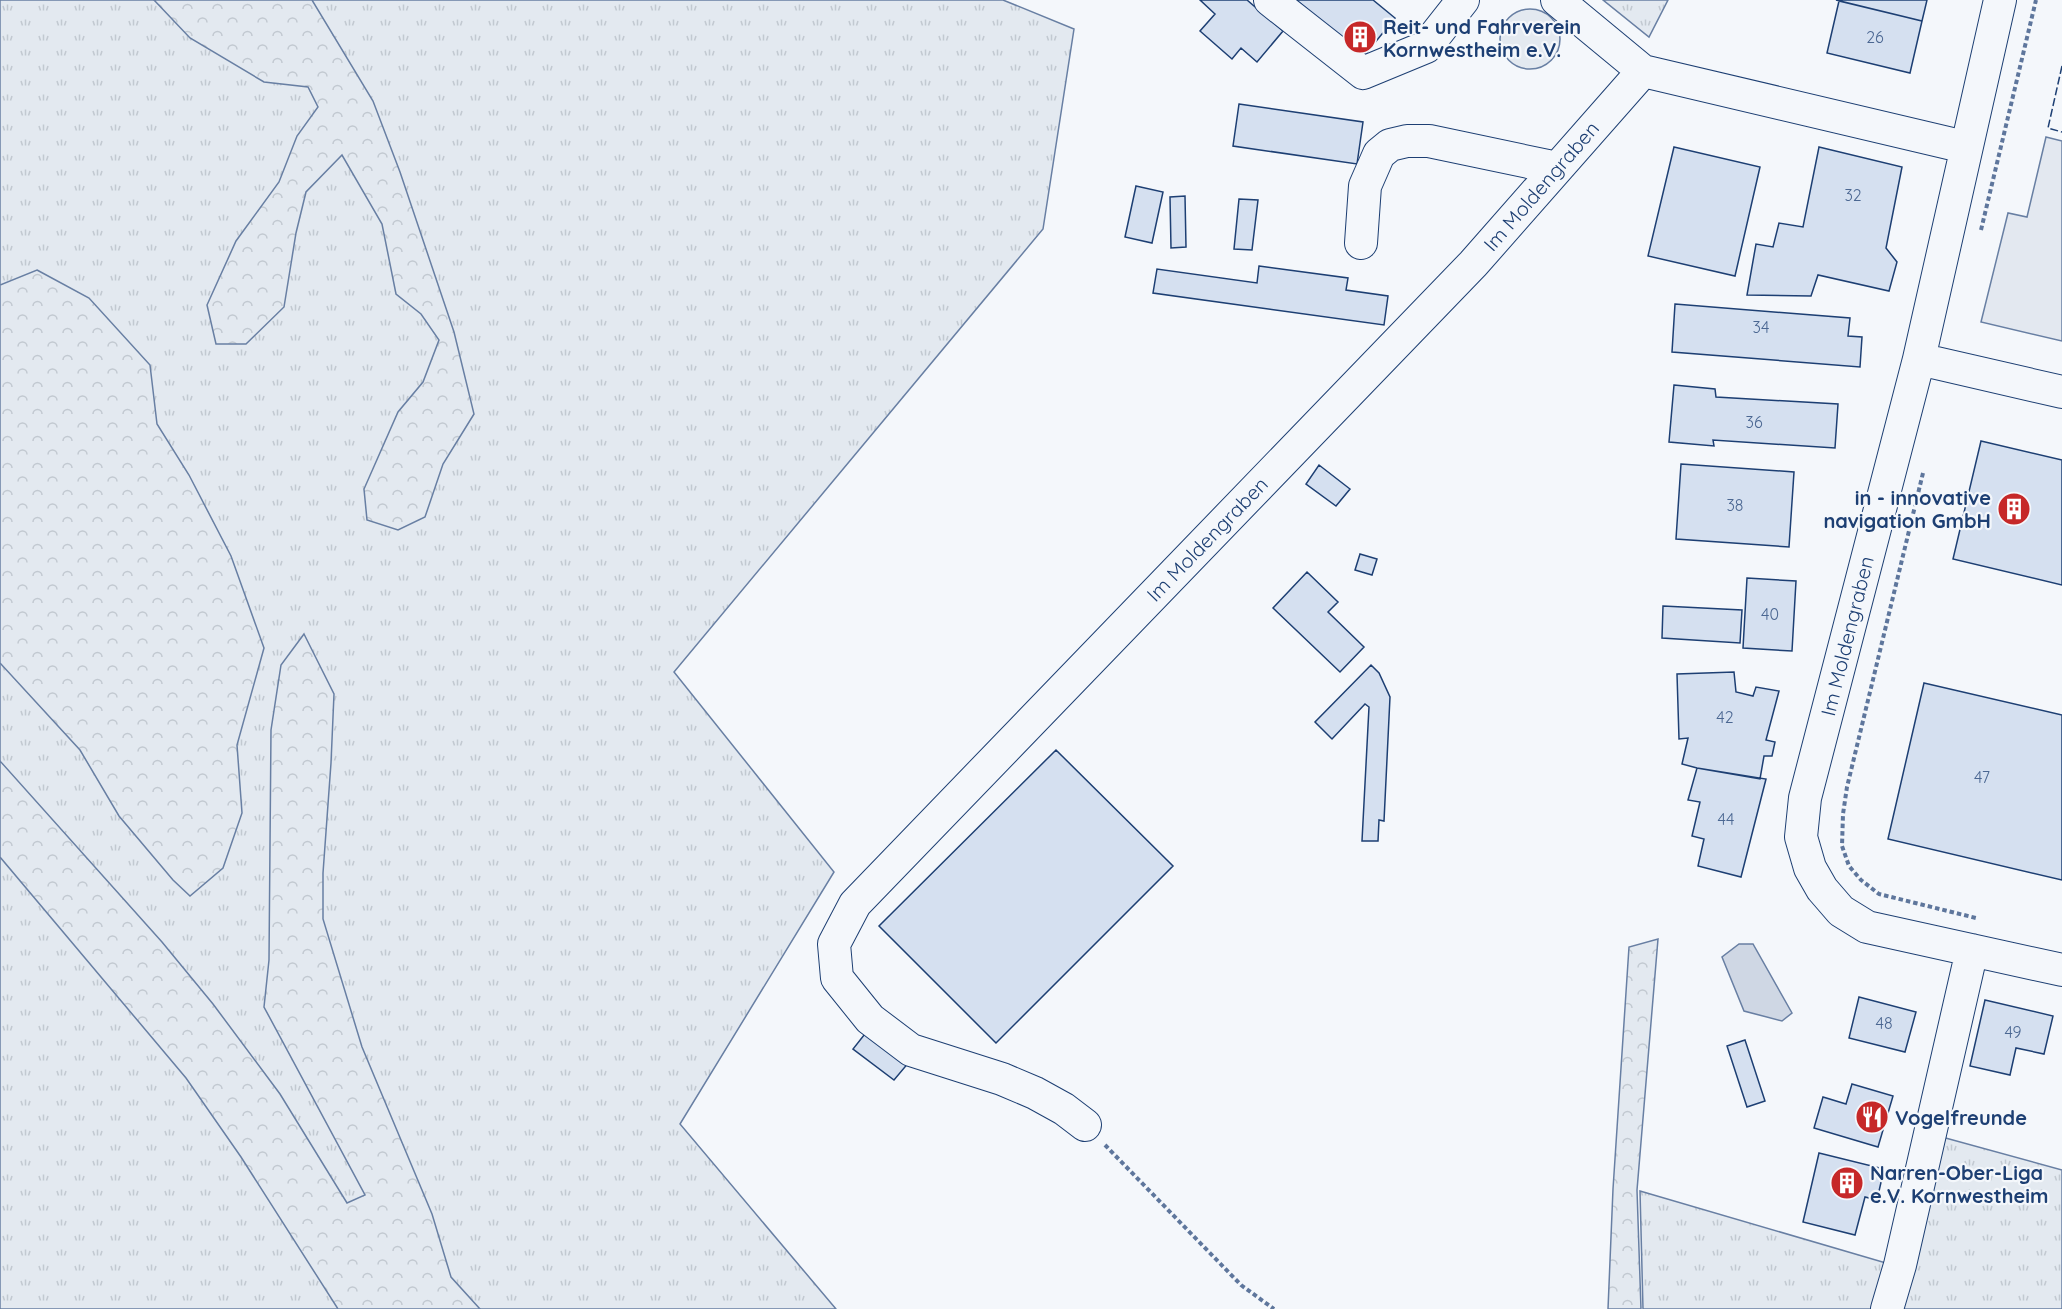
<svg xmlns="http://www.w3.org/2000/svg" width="2062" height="1309" font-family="Quicksand,sans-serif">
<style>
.grass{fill:url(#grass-tufts);stroke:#687fa3;stroke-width:1.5}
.forest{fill:url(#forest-crowns);stroke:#687fa3;stroke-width:1.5}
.park{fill:#e3e9f0;stroke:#687fa3;stroke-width:1.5}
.parking{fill:#e3e8f0;stroke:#687fa3;stroke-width:1.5}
.water{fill:#cfd7e4;stroke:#687fa3;stroke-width:1.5}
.building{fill:#d5e0f0;stroke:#1d3f73;stroke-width:1.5}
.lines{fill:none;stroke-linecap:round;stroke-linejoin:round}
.minor-casing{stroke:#1d3f73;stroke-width:34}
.path{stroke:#5e769c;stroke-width:4;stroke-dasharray:4.5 3;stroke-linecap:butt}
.minor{stroke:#f4f7fb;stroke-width:32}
.fence{stroke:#1d3f73;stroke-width:1.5;stroke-dasharray:8 3;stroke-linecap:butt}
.labels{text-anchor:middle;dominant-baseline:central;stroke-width:4.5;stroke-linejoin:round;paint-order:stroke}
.number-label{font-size:16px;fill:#4b6792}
.poi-label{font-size:20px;font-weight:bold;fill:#1d3f73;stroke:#f4f7fb;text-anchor:start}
.street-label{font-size:20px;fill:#1d3f73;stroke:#f4f7fb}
</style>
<defs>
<pattern id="grass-tufts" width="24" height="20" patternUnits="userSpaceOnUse" patternTransform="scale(1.5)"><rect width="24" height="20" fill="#e3e9f0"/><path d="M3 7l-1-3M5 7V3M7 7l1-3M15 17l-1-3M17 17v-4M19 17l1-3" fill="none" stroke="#c2c9d1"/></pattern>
<pattern id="forest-crowns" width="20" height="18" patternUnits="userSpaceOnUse" patternTransform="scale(1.5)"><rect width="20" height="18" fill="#e3e9f0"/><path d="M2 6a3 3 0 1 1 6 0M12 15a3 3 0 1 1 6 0" fill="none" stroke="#c2c9d1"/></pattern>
</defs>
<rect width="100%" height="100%" fill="#f4f7fb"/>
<path class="grass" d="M0,0H1003L1074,29L1043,229L674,672L834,872L680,1124L836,1309H0Z
M1603,0H1668L1649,37Z
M1931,1134L2062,1170V1309H1887Z
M1640,1191L1886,1263L1874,1309H1643Z"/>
<path class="forest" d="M154,0H312L373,101L400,172L454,332L474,414L443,464L425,517L398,530L367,520L364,489L398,412L423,382L439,340L421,314L396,294L382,224L342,155L306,192L296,233L284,307L246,344H216L207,305L236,241L279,182L297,136L318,107L308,87L264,82L190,38Z
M37,270L89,298L150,365L157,424L189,475L231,556L264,648L237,745L242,813L223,868L190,896L173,880L119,816L80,750L0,663V285Z
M304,634L334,694L331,763L323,873V919L362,1047L432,1214L451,1277L480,1309H338L241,1157L186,1078L0,857V761L162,942L213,1004L280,1094L347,1203L365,1195L264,1007L269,960L271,730L281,665Z
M1658,939L1637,1190L1641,1309H1608L1613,1189L1629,947Z"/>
<path class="park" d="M1500 39a30 30 0 1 1 60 0a30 30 0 1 1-60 0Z"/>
<path class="parking" d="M2046,137L2062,141V341L1981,322L2008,213L2027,217Z"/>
<path class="water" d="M1739,944H1753L1792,1013L1782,1021L1744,1011L1722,957Z"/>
<path class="building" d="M1200,0H1247L1283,31L1257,62L1241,48L1232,59L1200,31L1215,14Z
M1296,0H1373L1395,18L1364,56Z
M1836,0H1927L1922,21Z
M1839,1L1922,21L1910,73L1827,53Z
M1239,104L1363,122L1357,164L1233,146Z
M1674,147L1760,167L1735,276L1648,256Z
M1819,147L1902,167L1886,248L1897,262L1889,291L1818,275L1811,296L1747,295L1756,244L1773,247L1779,223L1803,227Z
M1136,186L1163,192L1152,243L1125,237Z
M1185,196L1186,247L1171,248L1170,197Z
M1239,199L1258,200L1252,250L1234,249Z
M1259,266L1348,278L1346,290L1388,296L1384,325L1153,293L1157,269L1257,283Z
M1675,304L1850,318L1848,336L1862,337L1860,367L1672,352Z
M1674,385L1715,389L1716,397L1838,404L1835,448L1713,440L1714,446L1669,442Z
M1981,441L2062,460V585L1953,559Z
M1681,464L1794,472L1789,547L1676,539Z
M1319,465L1350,489L1336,506L1306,484Z
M1360,554L1377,559L1372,575L1355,570Z
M1307,572L1338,602L1328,612L1364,647L1340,672L1273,608Z
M1747,578L1796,581L1792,651L1743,648Z
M1663,606L1742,610L1740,643L1662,638Z
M1371,665L1379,673L1390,697L1384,821L1379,820L1378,841H1362L1369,707L1365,704L1332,739L1315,722Z
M1734,672L1736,692L1753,696L1756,687L1779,691L1766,740L1775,742L1772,756H1764L1760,779L1697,768L1682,764L1688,738L1679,739L1677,674Z
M1924,683L2062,715V880L1888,839Z
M1056,750L1173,866L996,1043L879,926Z
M1697,768L1766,779L1741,877L1698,866L1704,839L1692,836L1700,802L1688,800Z
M1859,997L1916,1012L1905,1052L1849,1038Z
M1985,1000L2053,1016L2044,1054L2016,1048L2010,1075L1970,1066Z
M868,1030L910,1061L894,1080L853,1049Z
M1745,1040L1765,1101L1747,1107L1727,1046Z
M1852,1084L1893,1096L1878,1147L1814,1128L1823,1097L1846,1104Z
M1819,1153L1884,1169L1877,1200L1865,1197L1855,1235L1803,1222Z"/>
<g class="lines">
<defs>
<path id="minor" d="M1270,0L1363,73L1426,47L1463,0
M1557,0L1643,71L1965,147
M2000,0L1919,359L1805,798L1801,837L1810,868L1822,889L1841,911L1867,927L2062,970
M1361,243L1365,186L1379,154L1390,145L1407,141H1429L1557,168
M1919,359L2062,392
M1085,1125L1064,1109L1035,1093L1002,1079L911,1050L870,1019L837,978L834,944L855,904L1473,264L1643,71
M1887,1309L1900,1265L1972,950"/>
</defs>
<use href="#minor" class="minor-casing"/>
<path class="path" d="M1981,230L2036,0
M1923,473L1847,787L1843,814L1842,846L1849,866L1861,880L1879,894L1976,918
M1105,1145L1241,1285L1274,1309"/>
<use href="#minor" class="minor"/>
<path class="fence" d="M2062,66L2048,128L2062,132"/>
</g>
<defs>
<symbol id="building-disc" viewBox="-11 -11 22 22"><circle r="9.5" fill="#c62828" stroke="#f4f7fb"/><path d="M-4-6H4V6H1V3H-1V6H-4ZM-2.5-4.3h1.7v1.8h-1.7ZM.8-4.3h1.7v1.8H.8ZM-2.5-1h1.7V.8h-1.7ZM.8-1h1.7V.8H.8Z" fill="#fff"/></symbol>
<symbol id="restaurant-disc" viewBox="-11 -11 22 22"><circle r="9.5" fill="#c62828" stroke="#f4f7fb"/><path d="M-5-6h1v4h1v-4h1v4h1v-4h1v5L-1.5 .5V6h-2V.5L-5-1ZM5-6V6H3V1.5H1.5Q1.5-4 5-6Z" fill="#fff"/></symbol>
</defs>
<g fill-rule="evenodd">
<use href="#building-disc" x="1341" y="18" width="38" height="38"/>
<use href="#building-disc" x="1995" y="490" width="38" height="38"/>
<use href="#restaurant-disc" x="1853" y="1098" width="38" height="38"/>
<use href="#building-disc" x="1828" y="1164" width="38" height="38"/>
</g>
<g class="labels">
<g class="number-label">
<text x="1875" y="37">26</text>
<text x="1853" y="195">32</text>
<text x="1761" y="327">34</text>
<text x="1754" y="422">36</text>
<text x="1735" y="505">38</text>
<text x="1770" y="614">40</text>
<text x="1725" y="717">42</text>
<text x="1982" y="777">47</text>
<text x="1726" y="819">44</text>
<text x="1884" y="1023">48</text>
<text x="2013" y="1032">49</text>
</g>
<g class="poi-label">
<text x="1383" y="26">Reit- und Fahrverein<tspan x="1383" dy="23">Kornwestheim e.V.</tspan></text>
<text x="1991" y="497" text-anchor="end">in - innovative<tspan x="1991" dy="23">navigation GmbH</tspan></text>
<text x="1895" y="1117">Vogelfreunde</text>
<text x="1870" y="1172">Narren-Ober-Liga<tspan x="1870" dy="23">e.V. Kornwestheim</tspan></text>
</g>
<g class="street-label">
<text transform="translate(1541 186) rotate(-49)">Im Moldengraben</text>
<text transform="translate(1207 539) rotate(-46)">Im Moldengraben</text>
<text transform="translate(1847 636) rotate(-76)">Im Moldengraben</text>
</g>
</g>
</svg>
